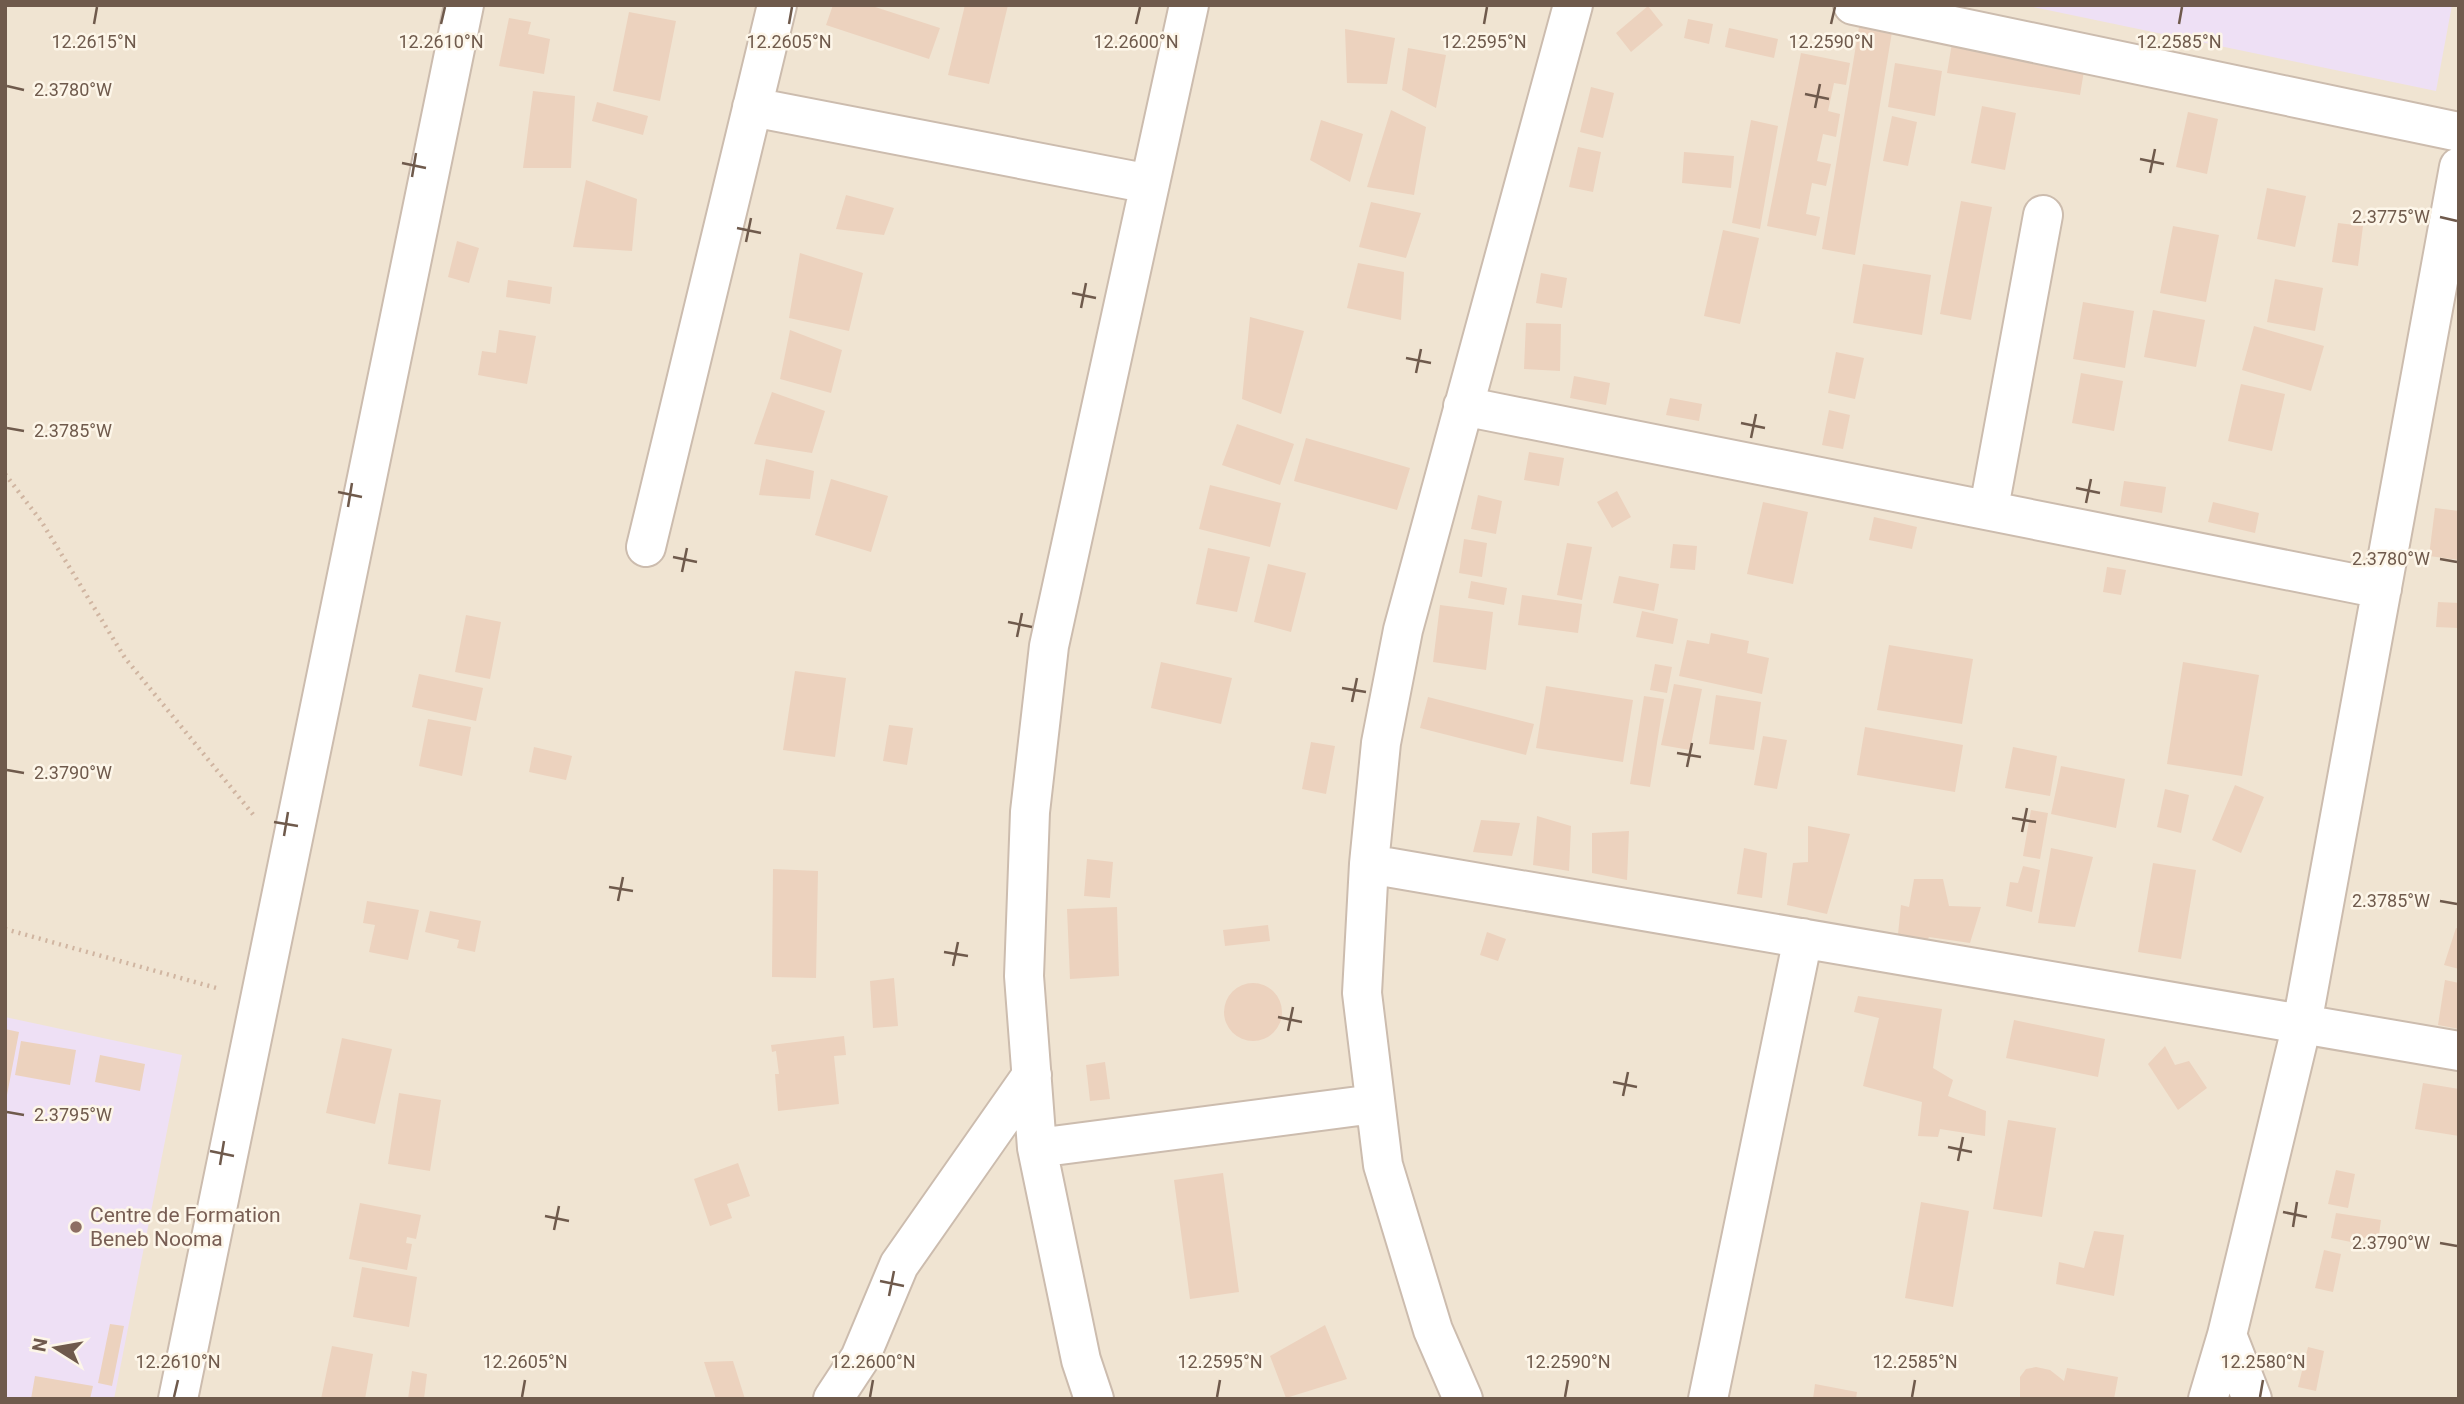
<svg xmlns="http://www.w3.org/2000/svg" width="2464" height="1404" font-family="Roboto,sans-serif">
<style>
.residential{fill:#f0e4d2}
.education{fill:#eee0f5}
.building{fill:#ecd2be}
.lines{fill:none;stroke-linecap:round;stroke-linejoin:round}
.minor-casing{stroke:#ccbcae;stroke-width:42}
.path{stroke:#d0b5a1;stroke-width:4.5;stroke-dasharray:2 5;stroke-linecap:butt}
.minor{stroke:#fff;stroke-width:38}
.ticks{fill:none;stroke:#6f5a4c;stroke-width:2.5}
.education-dot{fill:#8d6e63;stroke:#fdf6e9;stroke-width:2.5}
.labels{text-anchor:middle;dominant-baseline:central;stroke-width:5;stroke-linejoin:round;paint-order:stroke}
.education-label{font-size:21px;fill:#785e54;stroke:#fdf6e9;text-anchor:start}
.ticks-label{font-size:18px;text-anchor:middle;fill:#6f5a4c;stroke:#fdf6e9;stroke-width:5;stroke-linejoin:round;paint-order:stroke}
</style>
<rect width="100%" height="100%" fill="#f9f2e3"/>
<path class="residential" d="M5,5H2459V1399H5Z"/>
<path class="education" d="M2023,5H2452L2436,91Z
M5,1017L182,1055L114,1399H5Z"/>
<path class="building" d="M833,5H869L940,28L929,59L826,25Z
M965,5H1008L989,84L948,75Z
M1648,6L1663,25L1631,52L1616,33Z
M629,12L676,21L660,101L613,91Z
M509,18L531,22L528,34L550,39L544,74L499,66Z
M1688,19L1713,24L1709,44L1684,38Z
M1859,27L1892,32L1855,255L1822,249Z
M1729,28L1778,39L1774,58L1725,47Z
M1345,29L1395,38L1387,84L1347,83Z
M1952,43L2085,65L2080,95L1947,73Z
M1408,48L1446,55L1436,108L1402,90Z
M1801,53L1850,63L1846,85L1834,83L1828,111L1840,114L1836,137L1823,134L1817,161L1831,164L1826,186L1812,183L1806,214L1820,217L1816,236L1767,226Z
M1895,63L1942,71L1935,116L1888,107Z
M1591,87L1614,93L1603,138L1580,132Z
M533,91L575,96L571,168H523Z
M597,102L648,116L643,135L592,121Z
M1982,106L2016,113L2005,170L1971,163Z
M1391,110L1426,127L1414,195L1367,187Z
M2188,112L2218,119L2207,174L2176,167Z
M1892,116L1917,122L1908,166L1883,161Z
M1321,120L1363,134L1350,182L1310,160Z
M1751,120L1778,126L1760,229L1732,223Z
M1578,147L1601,152L1593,192L1569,187Z
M1684,152L1734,156L1731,188L1682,183Z
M586,180L637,199L632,251L573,247Z
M2267,188L2306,196L2295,247L2257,239Z
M846,195L894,208L884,235L836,229Z
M1961,201L1992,207L1971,320L1940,314Z
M1371,202L1421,213L1406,258L1359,247Z
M2338,223L2363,226L2358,266L2332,262Z
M2173,226L2219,235L2206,302L2160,293Z
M1723,230L1759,238L1740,324L1704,316Z
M457,241L479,248L469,283L448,277Z
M800,253L863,273L849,331L789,318Z
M1358,263L1404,272L1401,320L1347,308Z
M1863,264L1931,275L1922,335L1853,323Z
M1541,273L1567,278L1562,308L1536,303Z
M2275,279L2323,288L2315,331L2267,322Z
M508,280L552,287L550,304L506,297Z
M2083,302L2134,311L2125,368L2073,359Z
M2153,310L2205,320L2196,367L2144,357Z
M1250,317L1304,331L1281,414L1242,399Z
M1526,323L1561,324L1560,371L1524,369Z
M2254,326L2324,346L2311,391L2242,370Z
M499,330L536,336L527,384L478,375L482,351L496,353Z
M790,330L842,350L831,393L780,379Z
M1836,352L1864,358L1855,399L1828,393Z
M2081,373L2123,381L2114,431L2072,423Z
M1574,376L1610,383L1606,405L1570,398Z
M2241,384L2285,394L2272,451L2228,441Z
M772,392L825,411L812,453L754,444Z
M1670,398L1702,404L1699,421L1666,415Z
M1829,410L1850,415L1843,449L1822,445Z
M1237,424L1294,444L1280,485L1222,465Z
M1306,438L1410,468L1397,510L1294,481Z
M1529,452L1564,458L1559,486L1524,480Z
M766,459L814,471L810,499L759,495Z
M831,479L888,496L871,552L815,535Z
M2124,481L2166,487L2162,513L2120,506Z
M1210,485L1281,503L1270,547L1199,529Z
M1617,491L1631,517L1612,528L1597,502Z
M1478,495L1502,501L1496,534L1471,529Z
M1763,502L1808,512L1793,584L1747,574Z
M2213,502L2259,513L2255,533L2208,522Z
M2435,508L2459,511V560L2429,556Z
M1874,517L1917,527L1912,549L1869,540Z
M1464,539L1487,543L1482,577L1459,573Z
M1567,543L1592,547L1582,600L1557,595Z
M1673,544L1697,546L1695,570L1670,568Z
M1208,548L1250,557L1237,612L1196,604Z
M1268,564L1306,573L1291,632L1254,622Z
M2107,567L2126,570L2121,595L2103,592Z
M1619,576L1659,584L1654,611L1613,603Z
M1471,581L1507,588L1504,605L1468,598Z
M1522,595L1582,604L1578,633L1518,625Z
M2438,602L2459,603V628L2436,627Z
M1440,605L1493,612L1486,670L1433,662Z
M1642,611L1678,619L1673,644L1636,637Z
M466,615L501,622L490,679L455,672Z
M1711,633L1749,641L1747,653L1769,658L1762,694L1679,676L1687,640L1709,644Z
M1889,645L1973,659L1962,724L1877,710Z
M1161,662L1232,678L1221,724L1151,708Z
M2183,662L2259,675L2242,776L2167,764Z
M1655,664L1672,667L1667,693L1650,690Z
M795,671L846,678L835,757L783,750Z
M419,674L483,688L476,721L412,707Z
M1674,684L1702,689L1690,750L1661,745Z
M1546,686L1633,700L1623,762L1536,748Z
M1716,695L1761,702L1754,750L1709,744Z
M1644,696L1664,699L1650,787L1630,784Z
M1428,697L1534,724L1526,755L1420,728Z
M428,719L471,727L462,776L419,766Z
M889,725L913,728L907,765L883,761Z
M1865,727L1963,745L1955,792L1857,775Z
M1763,736L1787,740L1777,789L1754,785Z
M1311,742L1335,746L1326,794L1302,789Z
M534,747L572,756L566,780L529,772Z
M2013,747L2057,756L2050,796L2005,788Z
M2061,766L2125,779L2116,828L2051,814Z
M2235,785L2264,797L2241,853L2212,840Z
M2165,789L2189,795L2181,833L2157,827Z
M2031,810L2048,813L2040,859L2023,856Z
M1537,816L1571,826L1569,871L1533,865Z
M1481,820L1520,823L1512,856L1473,852Z
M1808,826L1850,834L1827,914L1787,905L1793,863L1808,862Z
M1629,831L1627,880L1592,873V833Z
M1744,848L1767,853L1762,898L1737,894Z
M2051,848L2093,857L2075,927L2038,923Z
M1087,859L1113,862L1110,898L1084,896Z
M2153,863L2196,870L2181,959L2138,952Z
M2023,866L2040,870L2032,912L2006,906L2010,882L2018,883Z
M773,869L818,871L816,978L772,977Z
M1914,879H1943L1949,906L1981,907L1970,943L1929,937L1922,948L1897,944L1901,905L1909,907Z
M367,901L419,910L408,960L369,952L375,925L363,923Z
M1117,907L1119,976L1070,979L1067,909Z
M430,911L481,921L475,952L457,948L459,940L425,932Z
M1268,925L1270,941L1225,946L1223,930Z
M2456,928L2459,929V969L2444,965Z
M1487,932L1506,939L1498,961L1480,955Z
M894,978L898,1026L873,1028L870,981Z
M2445,980L2459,983V1029L2438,1025Z
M1224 1012a29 29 0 1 1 58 0a29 29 0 1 1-58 0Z
M1858,996L1942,1009L1933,1068L1953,1080L1948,1096L1986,1111L1985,1136L1940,1129L1938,1137L1918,1136L1922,1102L1863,1086L1879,1018L1854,1012Z
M2014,1020L2105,1039L2098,1077L2006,1058Z
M5,1029L19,1032L7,1095H5Z
M844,1036L846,1055L834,1056L839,1104L778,1111L775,1074H779L776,1051L772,1052L771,1045Z
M342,1038L392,1049L375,1124L326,1113Z
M21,1041L76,1050L70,1085L15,1075Z
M2165,1046L2175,1065L2189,1061L2207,1088L2178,1110L2148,1064Z
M100,1055L145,1064L140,1091L95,1082Z
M1105,1062L1110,1099L1090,1101L1086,1065Z
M2423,1083L2459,1089V1136L2415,1129Z
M399,1093L441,1100L430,1171L388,1164Z
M2008,1120L2056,1128L2042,1217L1993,1209Z
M738,1163L750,1196L727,1204L732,1218L710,1226L694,1179Z
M2336,1170L2355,1174L2348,1208L2328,1204Z
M1223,1173L1239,1292L1190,1299L1174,1180Z
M1921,1202L1969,1211L1953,1307L1905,1298Z
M360,1203L421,1215L416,1239L407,1237L406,1243L412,1244L407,1270L349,1259Z
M2336,1213L2381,1220L2378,1242L2352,1234L2351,1242L2331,1238Z
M2094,1231L2124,1235L2114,1296L2056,1284L2059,1262L2084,1268Z
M2324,1250L2341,1254L2333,1292L2315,1288Z
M362,1267L417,1277L409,1327L353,1317Z
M110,1324L124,1326L112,1386L98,1383Z
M1325,1325L1347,1379L1286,1398L1270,1356Z
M332,1346L373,1354L365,1399H321Z
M2308,1347L2324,1351L2316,1391L2298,1387Z
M733,1361L745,1399H716L704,1362Z
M2036,1367L2050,1370L2064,1381L2067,1368L2118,1377L2114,1399H2020V1377L2026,1369Z
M412,1371L427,1374L424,1399H408Z
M35,1376L93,1386L90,1399H31Z
M1815,1384L1857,1392L1856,1399H1813Z"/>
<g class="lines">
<defs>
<path id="minor" d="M1853,5L2459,132
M752,107L1150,184
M1463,406L2382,589
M1989,508L2043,215
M646,547L777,5
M1369,864L2459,1051
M1037,1148L1374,1104
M2227,1335L2252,1399
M178,1399L464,5
M833,1399L860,1358L899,1265L1032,1075
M1094,1399L1081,1360L1037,1148L1024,976L1030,812L1049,646L1189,5
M1463,1399L1433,1330L1383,1165L1362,993L1369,864L1381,743L1403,630L1573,5
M1708,1399L1803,938
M2208,1399L2227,1335L2302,1024L2459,167"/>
</defs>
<use href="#minor" class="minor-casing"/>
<path class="path" d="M5,474L41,521L125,658L256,818
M5,929L220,989"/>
<use href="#minor" class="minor"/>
</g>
<path class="ticks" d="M94,24L97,7M441,24L445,7M789,24L792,7M1136,24L1140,7M1484,24L1487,7M1831,24L1835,7M2179,24L2182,7M7,86L24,90M1805,94L1829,99M1815,108L1820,84M2140,159L2164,164M402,163L426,168M2150,173L2155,149M412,177L416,153M2440,217L2457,221M737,228L761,233M746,242L751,218M1072,293L1096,298M1081,308L1086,283M1406,358L1431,363M1416,373L1421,349M1741,423L1765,428M7,428L24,431M1751,438L1756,414M2076,488L2100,493M338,492L362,497M2086,503L2091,479M348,507L352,483M673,557L697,562M2440,559L2457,562M682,572L687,548M1008,622L1032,627M1017,637L1022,613M1342,688L1366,692M1352,702L1357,678M1677,753L1701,757M1687,767L1692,743M7,770L24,773M2012,818L2036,822M274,822L298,826M2022,832L2027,808M284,836L288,812M609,887L633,891M618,901L623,877M2440,901L2457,904M944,952L968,956M953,966L958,942M1278,1017L1302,1022M1288,1031L1293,1007M1613,1082L1637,1087M1623,1096L1628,1072M7,1112L24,1115M1948,1147L1972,1152M210,1151L234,1156M1958,1161L1963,1137M220,1165L224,1141M2283,1212L2307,1217M545,1216L569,1221M2293,1227L2297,1202M554,1230L559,1206M2440,1243L2457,1246M880,1281L904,1286M889,1296L894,1271M174,1397L178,1380M522,1397L525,1380M870,1397L873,1380M1217,1397L1220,1380M1565,1397L1568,1380M1912,1397L1915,1380M2260,1397L2263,1380"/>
<circle class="education-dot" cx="76" cy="1227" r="7"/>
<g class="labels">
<g class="education-label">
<text x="90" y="1215">Centre de Formation<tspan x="90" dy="24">Beneb Nooma</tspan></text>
</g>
</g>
<g class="ticks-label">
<text x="94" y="48">12.2615°N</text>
<text x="441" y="48">12.2610°N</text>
<text x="789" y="48">12.2605°N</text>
<text x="1136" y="48">12.2600°N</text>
<text x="1484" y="48">12.2595°N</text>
<text x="1831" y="48">12.2590°N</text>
<text x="2179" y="48">12.2585°N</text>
<text x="73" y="96">2.3780°W</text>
<text x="2391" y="223">2.3775°W</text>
<text x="73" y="437">2.3785°W</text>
<text x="2391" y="565">2.3780°W</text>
<text x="73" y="779">2.3790°W</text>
<text x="2391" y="907">2.3785°W</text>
<text x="73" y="1121">2.3795°W</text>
<text x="2391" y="1249">2.3790°W</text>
<text x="178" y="1368">12.2610°N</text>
<text x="525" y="1368">12.2605°N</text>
<text x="873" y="1368">12.2600°N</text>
<text x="1220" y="1368">12.2595°N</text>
<text x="1568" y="1368">12.2590°N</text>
<text x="1915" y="1368">12.2585°N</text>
<text x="2263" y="1368">12.2580°N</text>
</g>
<rect width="2464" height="1404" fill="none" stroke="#6f5a4c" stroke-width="14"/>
<g transform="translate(56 1348) rotate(281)" stroke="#fdf6e9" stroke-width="5" paint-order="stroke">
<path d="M0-5L12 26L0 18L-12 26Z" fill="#6f5a4c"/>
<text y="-10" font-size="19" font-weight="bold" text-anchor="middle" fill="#6f5a4c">N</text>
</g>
</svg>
